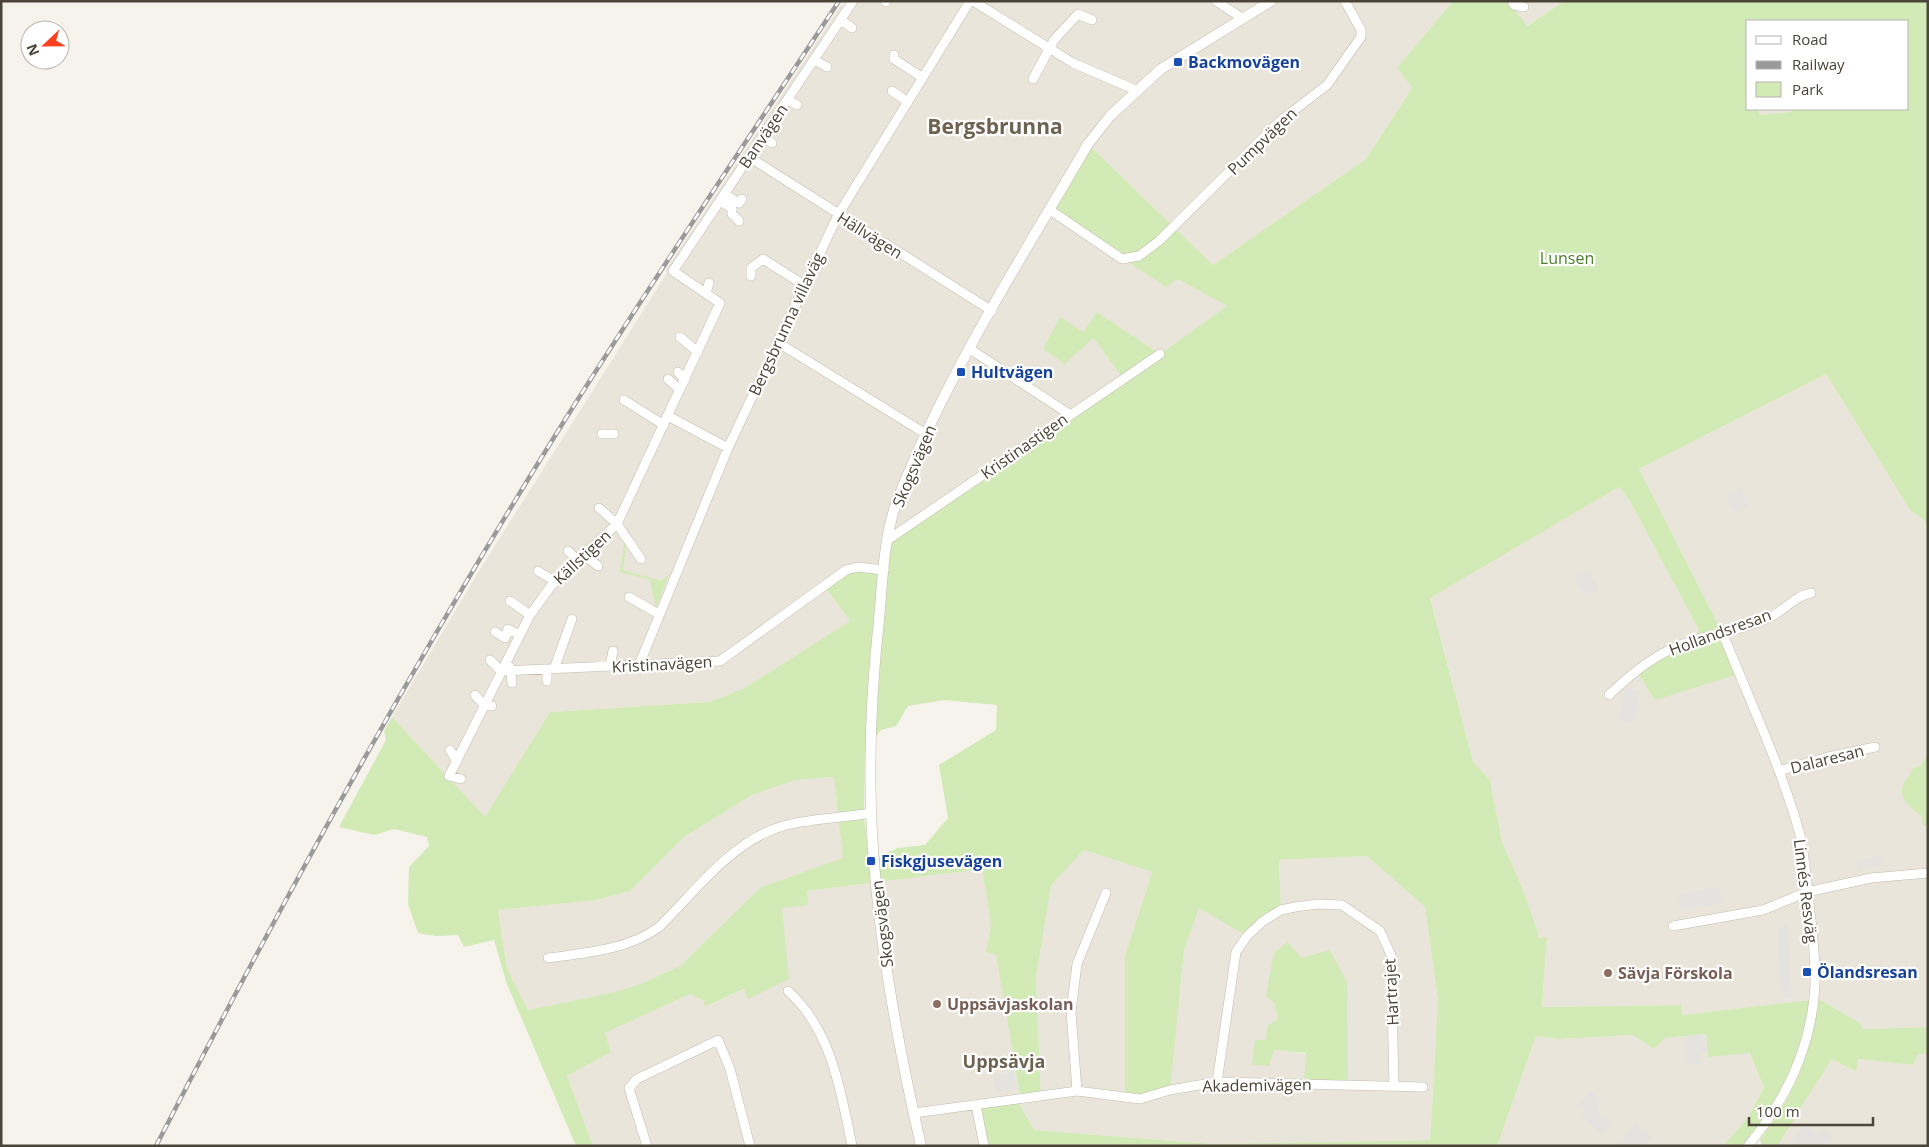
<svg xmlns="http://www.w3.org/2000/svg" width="1929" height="1147" font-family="'Open Sans',sans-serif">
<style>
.residential{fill:#eae5da;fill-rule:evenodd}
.green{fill:#d2eab5;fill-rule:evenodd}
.parking{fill:#e5e3e0}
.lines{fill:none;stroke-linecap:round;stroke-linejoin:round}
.minor-casing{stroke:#c2bbae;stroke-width:10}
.tertiary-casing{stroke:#c2bbae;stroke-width:11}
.minor{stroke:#fff;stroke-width:9}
.tertiary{stroke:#fff;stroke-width:10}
.rail-casing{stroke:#9a9a9a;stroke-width:4.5}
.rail{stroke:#fff;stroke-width:2.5;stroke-dasharray:8;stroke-linecap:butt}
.transit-dot{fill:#1a4fb4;stroke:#fff;stroke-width:2}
.education-dot{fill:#8d6e63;stroke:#fff;stroke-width:2}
.labels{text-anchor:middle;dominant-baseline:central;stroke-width:4.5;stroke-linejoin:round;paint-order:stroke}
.transit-label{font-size:16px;font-weight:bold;fill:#164399;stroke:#fff;text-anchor:start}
.street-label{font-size:16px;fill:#4b4439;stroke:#fff}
.park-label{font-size:16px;fill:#4a7f2a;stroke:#fff}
.education-label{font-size:16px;font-weight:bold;fill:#785e54;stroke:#fff;text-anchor:start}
.neighbourhood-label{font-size:18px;font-weight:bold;fill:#6e6250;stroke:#fff}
.district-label{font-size:21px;font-weight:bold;fill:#6e6250;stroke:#fff}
</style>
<rect width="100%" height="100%" fill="#f6f3ec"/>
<path class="residential" d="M849,1H1453L1397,68L1412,88L1366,159L1213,265L1089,145L1178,278L1227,306L1160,354L1097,312L1084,332L1093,338L1123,378L884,570L825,586L850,621L743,689L709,702L550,712L485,818L392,717L479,571L667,273L665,271L841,5L845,7Z
M1508,1H1564L1526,26Z
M1758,109H1792V112L1759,115Z
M1826,374L1910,510L1925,521L1928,533V1027L1863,1029L1860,1023L1819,999L1681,1015L1680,1005L1542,1007L1547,938H1537V930L1524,892L1502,842L1490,780L1473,762L1430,597L1619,487L1631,503L1699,630L1691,641L1636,669L1655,700L1723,634L1639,469Z
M834,777L844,858L761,887L680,966L643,983L615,992L528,1010L507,969L498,910L597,900L630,891L684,837L752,795L796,780Z
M1084,850L1152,872L1125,956L1179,1003L1184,951L1199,907L1281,910L1279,860L1367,856L1425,907L1438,1001L1430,1140L1213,1144L1034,1130L1017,1100L984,1146H593L567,1076L611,1052L605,1033L690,994L704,1001L706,1007L745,989L749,999L782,908L807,891L982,869L1021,1099L1041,1097L1036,977L1051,884ZM1274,1002L1348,1085L1306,1054L1274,1050L1255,1040H1265L1278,1019Z
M1706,1034L1708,1056L1750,1053L1764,1088L1747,1119L1723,1146H1497L1536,1036L1560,1039L1633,1035L1654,1049L1665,1038Z
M1918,1054H1928V1146H1777L1794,1120L1793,1116L1802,1106L1832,1059L1855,1072L1858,1059L1913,1065Z"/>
<path class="green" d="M1453,1H1508L1527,26L1564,1H1928V533L1925,521L1910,510L1826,374L1639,469L1723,634L1739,674L1655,700L1635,669L1691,641L1699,630L1631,503L1619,487L1430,598L1473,762L1490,780L1502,842L1524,892L1537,930L1538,938L1547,937L1542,1007L1681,1005L1682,1015L1810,1000C1804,1037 1794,1074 1775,1106C1766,1120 1754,1133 1744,1146H1723L1747,1119L1764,1088L1750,1053L1708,1057L1706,1034L1665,1038L1654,1049L1633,1035L1560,1039L1536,1036L1497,1146H984L976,1105L1017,1100L1034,1130L1213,1144L1430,1140L1438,1001L1425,907L1367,856L1279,860L1281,910L1247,936L1199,908L1184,951L1170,1090L1125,1097V956L1152,872L1084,850L1051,885L1036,977L1041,1097L1021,1100L996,955L986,952L991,925L982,869L807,891L808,905L782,908L789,979L748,999L744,989L705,1007L704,1001L690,994L605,1033L611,1052L567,1076L593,1146H576L507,984L494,940L464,947L458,935L436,936L418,933L408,904L409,867L429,846L427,837L394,829L374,835L339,827L386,740L384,731L392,717L485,817L550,712L709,702L743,689L850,621L824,585L846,570H883L889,539L1123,378L1093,338L1065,364L1043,349L1060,317L1083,332L1097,312L1160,354L1227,306L1178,279L1166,287L1050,210L1088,144L1213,265L1366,159L1412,88L1397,68ZM1748,21H1908V109H1792V112L1759,115L1758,109H1748V50L1746,45L1748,43ZM944,700L997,705L996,730L939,765L948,818L925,845L898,848L869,860L864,815L865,748L881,730L896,726L908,706ZM834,777L843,858L761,887L680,966L643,983L615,992L528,1010L507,969L498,910L597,900L630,891L684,837L752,795L796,780Z
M625,538L627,540L623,570L661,581L669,574L656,608L650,580L620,572Z
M1928,755V827L1923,825L1922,816C1911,808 1897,799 1904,783C1907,777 1911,776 1912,769L1920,766Z
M1287,942L1302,958L1330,950L1347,982L1348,1085L1304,1084L1306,1053L1274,1050L1269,1066L1252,1065L1255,1040H1265L1268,1026L1278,1019L1274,1002L1266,996L1274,953Z
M1819,999L1860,1023L1863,1029L1928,1027V1054H1918L1913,1065L1858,1059L1856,1072L1832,1059L1802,1106L1793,1115L1794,1120L1777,1146H1762L1760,1140C1796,1092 1809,1058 1819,999Z"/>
<path class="parking" d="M1741,489L1750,506L1736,514L1726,496Z
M1587,569L1599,589L1586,597L1574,577Z
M1625,687L1640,690L1634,723L1619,720Z
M1880,856L1882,865L1858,870L1856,861Z
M1719,886L1723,903L1681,910L1678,895Z
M1788,925L1792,999L1781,998L1778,926Z
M1705,1035L1707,1053L1700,1054L1701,1064L1687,1065L1685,1037Z
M1014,1072L1017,1089L996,1092L993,1075Z
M1591,1091L1602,1102L1596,1110L1612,1124L1602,1135L1581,1115L1584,1111L1578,1105Z
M1636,1123L1652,1138L1645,1146H1615Z
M1804,1124L1818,1134L1823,1128L1832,1135L1825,1146H1788Z"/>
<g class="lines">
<defs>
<path id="minor" d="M885,1L886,2
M973,1L1073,63L1136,90
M1216,1L1242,18
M1512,1L1514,5L1524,7
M841,20L852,28
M894,55V59L923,78
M814,60L827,67
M1033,79L1054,40L1078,14L1092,20
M892,91L908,102
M788,100L797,105
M763,138L772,143
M749,157L992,311
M725,194L739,203L742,199
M720,201L732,208V214L739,221
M1050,210L1122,259L1139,256L1159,241L1280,121L1327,85L1361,37V30L1345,1
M751,276V268L763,259L804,285
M706,293L709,283
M680,337L698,352
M777,342L926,434
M970,349L1069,414
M678,372L685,380
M668,379L680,390
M624,400L664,425
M668,416L728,448
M602,434H614
M599,508L617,524L641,559
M889,539L1160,354
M568,551L578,560
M584,555L598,566
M538,571L556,582
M629,597L659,614
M510,601L530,615
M495,632L505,638L508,629L520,635
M1723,634C1749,699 1780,764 1799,831C1805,854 1806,879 1809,902C1812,930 1816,958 1815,985C1812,1046 1786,1100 1748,1146
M490,660L501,671L720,661L846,570L858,567L884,570
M639,665L728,448L838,215L970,1
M610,666L613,651
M510,667L512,683
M547,669V681
M554,669L572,619
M475,695L484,705L492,706
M1609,695C1634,671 1658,652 1691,641C1718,633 1746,629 1772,616C1786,609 1795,596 1811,593
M450,750L457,761
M1779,771L1828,757L1875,747
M461,779L449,776L530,615L551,586L617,524L720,303L673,271L853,1
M1673,926L1763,910L1807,892L1871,878L1928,873
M548,958C585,953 628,950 659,927C692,895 725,850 769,831C800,818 838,819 871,813
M788,991C831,1029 841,1091 852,1146
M1217,1082L1236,952L1247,936L1263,921L1281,910L1295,907L1318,904L1342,905L1380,931L1391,955L1394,1086
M1077,1091L1071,1012L1077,964L1106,893
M976,1105L984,1146
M914,1113L1077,1091L1140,1099L1170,1090L1217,1082L1423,1087
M647,1146L629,1088L637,1079L718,1040L730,1069L750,1146"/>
<path id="tertiary" d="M921,1146C896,1036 875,923 871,810C869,747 872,683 879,620C882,585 884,537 896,504C943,380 1021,259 1088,144L1110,116L1161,69L1271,1"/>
</defs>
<use href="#minor" class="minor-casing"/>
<use href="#tertiary" class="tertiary-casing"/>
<use href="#minor" class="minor"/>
<use href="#tertiary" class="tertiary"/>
<defs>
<path id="rail" d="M156,1146C280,905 410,669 553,439C645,291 743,147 839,1"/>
</defs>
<use href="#rail" class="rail-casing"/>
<use href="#rail" class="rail"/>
</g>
<g class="transit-dot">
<rect x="1173" y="57" width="10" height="10" rx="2.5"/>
<rect x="956" y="367" width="10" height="10" rx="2.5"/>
<rect x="866" y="856" width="10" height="10" rx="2.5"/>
<rect x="1802" y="967" width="10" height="10" rx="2.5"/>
</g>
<g class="education-dot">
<circle cx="1608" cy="973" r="5"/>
<circle cx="937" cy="1004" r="5"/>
</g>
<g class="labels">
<g class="transit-label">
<text x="1188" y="62">Backmovägen</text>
<text x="971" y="372">Hultvägen</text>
<text x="881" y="861">Fiskgjusevägen</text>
<text x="1817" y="972">Ölandsresan</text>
</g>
<g class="street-label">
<text transform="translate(763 136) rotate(-56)">Banvägen</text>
<text transform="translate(1262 141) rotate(-44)">Pumpvägen</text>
<text transform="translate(870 235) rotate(32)">Hällvägen</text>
<text transform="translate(786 324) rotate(-65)">Bergsbrunna villaväg</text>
<text transform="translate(1024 446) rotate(-35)">Kristinastigen</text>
<text transform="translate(914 466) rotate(-67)">Skogsvägen</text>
<text transform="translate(582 557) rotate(-43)">Källstigen</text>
<text transform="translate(1720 632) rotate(-20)">Hollandsresan</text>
<text transform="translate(662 664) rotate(-3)">Kristinavägen</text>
<text transform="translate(1827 759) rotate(-14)">Dalaresan</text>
<text transform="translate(1806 891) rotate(83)">Linnés Resväg</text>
<text transform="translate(882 924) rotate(-97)">Skogsvägen</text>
<text transform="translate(1391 992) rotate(-93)">Hartrajet</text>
<text transform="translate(1257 1085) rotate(-1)">Akademivägen</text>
</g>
<g class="park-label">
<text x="1567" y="258">Lunsen</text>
</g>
<g class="education-label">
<text x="1618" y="973">Sävja Förskola</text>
<text x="947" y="1004">Uppsävjaskolan</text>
</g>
<g class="neighbourhood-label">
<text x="1004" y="1061">Uppsävja</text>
</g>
<g class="district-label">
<text x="995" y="126">Bergsbrunna</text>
</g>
</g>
<rect width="1929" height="1147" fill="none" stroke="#4b4439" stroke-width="5"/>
<rect x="1746" y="20" width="162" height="90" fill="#ffffff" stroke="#b7b4b0"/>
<rect x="1756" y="36" width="25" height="8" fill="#ffffff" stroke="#b7b4b0"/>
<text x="1792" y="45" font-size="15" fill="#4b4439">Road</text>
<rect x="1756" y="61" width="25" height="8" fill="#9a9a9a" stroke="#b7b4b0"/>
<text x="1792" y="70" font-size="15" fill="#4b4439">Railway</text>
<rect x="1756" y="82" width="25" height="15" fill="#d2eab5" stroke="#b7b4b0"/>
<text x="1792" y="95" font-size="15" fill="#4b4439">Park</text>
<g transform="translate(45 45) rotate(248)"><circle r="24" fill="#ffffff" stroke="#b7b4b0"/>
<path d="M0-4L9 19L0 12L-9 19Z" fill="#fc3f1d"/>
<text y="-8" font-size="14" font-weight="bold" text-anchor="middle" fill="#4b4439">N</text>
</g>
<path d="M1749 1117v8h124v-8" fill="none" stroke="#4b4439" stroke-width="2.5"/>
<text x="1756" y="1117" font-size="15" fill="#4b4439" stroke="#ffffff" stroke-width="4" paint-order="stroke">100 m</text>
</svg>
